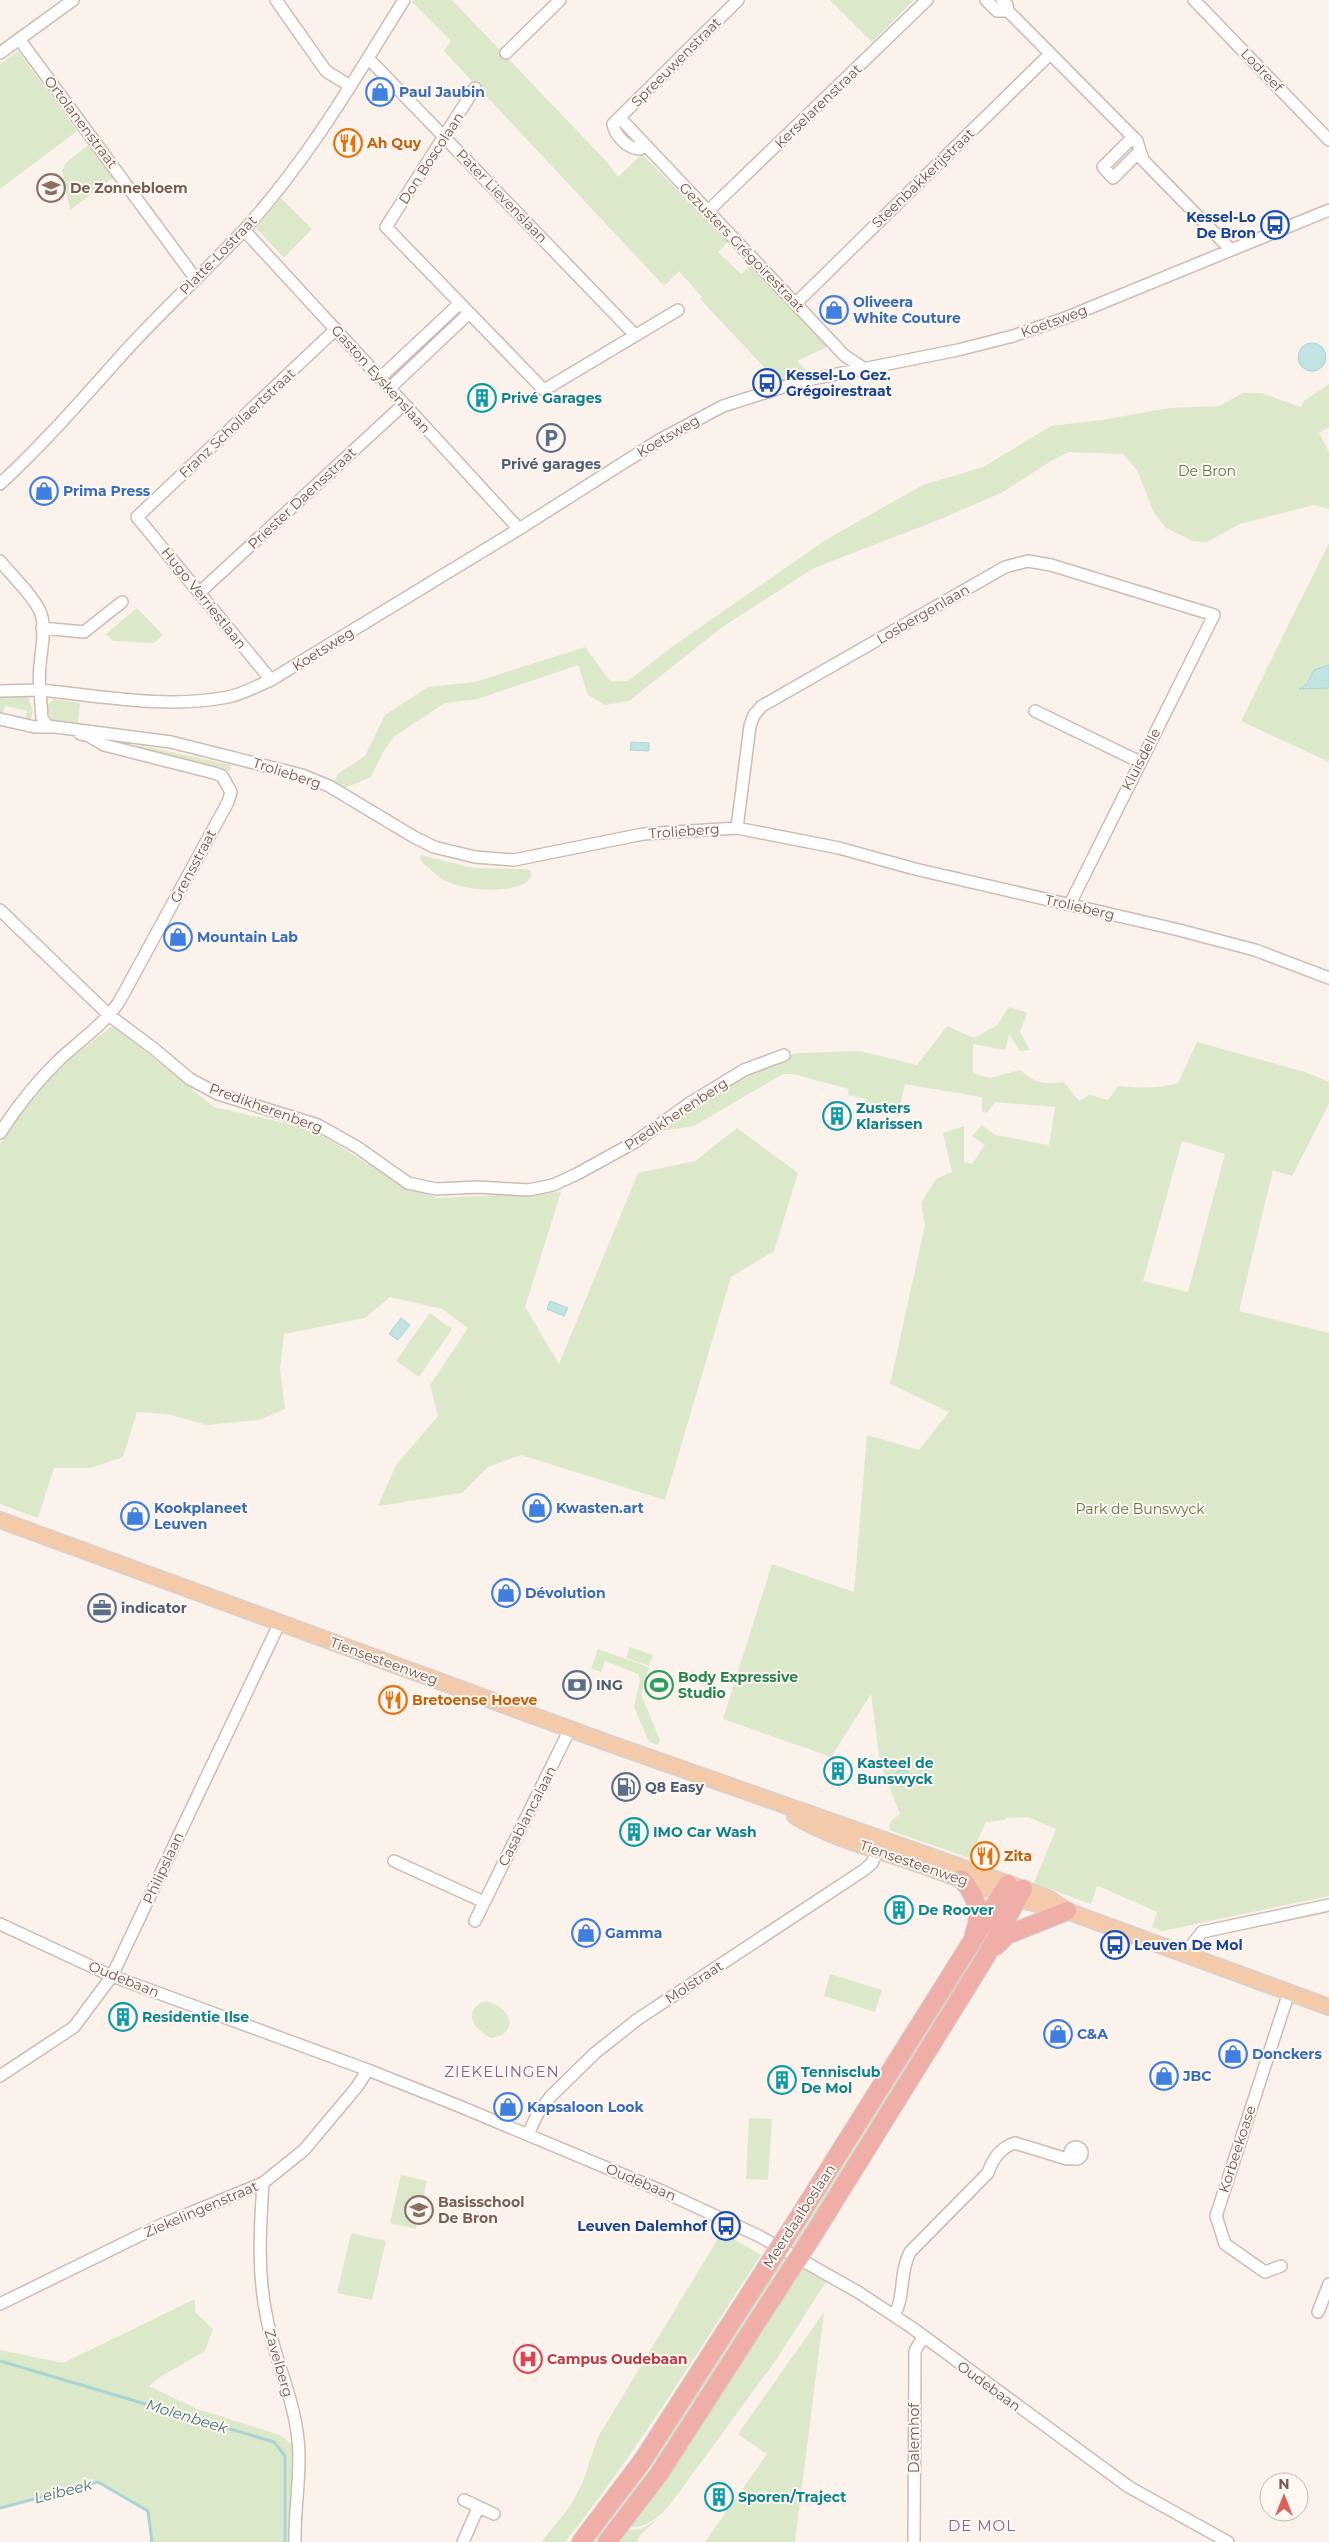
<svg xmlns="http://www.w3.org/2000/svg" width="1329" height="2542" font-family="Montserrat,sans-serif">
<style>
.green{fill:#dce8ca;fill-rule:evenodd}
.water{fill:#c1e4e3;stroke:#a8d5d4}
.lines{fill:none;stroke-linecap:round;stroke-linejoin:round}
.stream{stroke:#a8d5d4;stroke-width:3}
.minor-casing{stroke:#cfbbb4;stroke-width:14}
.major-casing{stroke:#d8d0ce;stroke-width:18}
.highway-casing{stroke:#d8d0ce;stroke-width:20}
.minor{stroke:#fff;stroke-width:11}
.major{stroke:#f3cbaa;stroke-width:15}
.highway{stroke:#f0aea8;stroke-width:18}
.highway-bridge-casing{stroke:#d8d0ce;stroke-width:20;stroke-linecap:butt}
.highway-bridge{stroke:#f0aea8;stroke-width:18}
.labels{text-anchor:middle;dominant-baseline:central;stroke-width:4;stroke-linejoin:round;paint-order:stroke}
.street-label{font-size:14px;fill:#755650;stroke:#fef7f2}
.shop-label{font-size:14px;font-weight:bold;fill:#366cbe;stroke:#fef7f2;text-anchor:start}
.food-label{font-size:14px;font-weight:bold;fill:#c56008;stroke:#fef7f2;text-anchor:start}
.education-label{font-size:14px;font-weight:bold;fill:#785e54;stroke:#fef7f2;text-anchor:start}
.transit-label{font-size:14px;font-weight:bold;fill:#164399;stroke:#fef7f2;text-anchor:end}
.culture-label{font-size:14px;font-weight:bold;fill:#0d838f;stroke:#fef7f2;text-anchor:start}
.service-label{font-size:14px;font-weight:bold;fill:#4e5e75;stroke:#fef7f2;text-anchor:start}
.park-label{font-size:14px;fill:#607949;stroke:#fef7f2}
.leisure-label{font-size:14px;font-weight:bold;fill:#27864d;stroke:#fef7f2;text-anchor:start}
.health-label{font-size:14px;font-weight:bold;fill:#be3a42;stroke:#fef7f2;text-anchor:start}
.neighbourhood-label{font-size:15px;letter-spacing:1px;fill:#7b6890;stroke:#fef7f2}
.water-label{font-size:15px;font-style:italic;fill:#447878;stroke:#fef7f2}
</style>
<rect width="100%" height="100%" fill="#fbf2ec"/>
<path class="green" d="M414,0H452L608,163L618,177L642,154L728,242L718,252L741,274L751,266L829,346L797,361L809,374L778,382L700,299L702,297L679,271L664,286L444,51L451,41L412,2Z
M830,0H914L872,42Z
M18,51L77,131L0,189V64Z
M88,145L113,178L70,210L62,170L66,163Z
M281,198L312,229L284,258L256,228Z
M1329,384V427L1319,433L1329,452V509L1314,505L1240,524L1207,542L1193,541L1166,528L1154,513L1137,470L1123,454L1069,452L1051,461L1003,492L936,521L814,568L721,628L629,701L605,705L588,695L578,665L478,699L445,703L395,736L383,752L371,777L345,788L333,782L339,773L365,756L385,715L428,687L475,682L585,647L610,681H628L669,649L827,539L923,485L983,467L1051,426L1102,420L1169,408L1219,406L1243,393H1261L1301,407L1304,401Z
M1329,543V762L1241,721Z
M137,608L163,635L154,643L113,641L106,634Z
M0,694L28,696L33,712L30,720L25,721L27,711L5,706L2,715H0Z
M54,699L80,703L78,723L52,720L46,706Z
M111,743L143,746L231,765L230,771Z
M421,855L473,868L527,869L531,871V878C517,895 464,891 446,881C439,878 433,872 428,867C423,863 419,861 421,855Z
M1009,1007L1027,1013L1020,1032L1030,1050L1020,1051L1009,1034L1005,1050L973,1044V1073L990,1078L1020,1070C1037,1084 1042,1084 1064,1082L1079,1101L1090,1095L1108,1100L1118,1086C1138,1088 1158,1089 1178,1083L1197,1042L1305,1072L1329,1082V1104L1292,1176L1273,1170L1239,1311L1329,1333V1896L1162,1931L1152,1927L1157,1912L1103,1888L1097,1886L1091,1904L1034,1883L1056,1829L1028,1817L1006,1818L1005,1820L986,1822L969,1858L889,1830L890,1822L900,1814L880,1763L871,1694L831,1757L723,1719L772,1564L854,1592L867,1435L919,1450L949,1412L890,1384L925,1225L921,1203L936,1179L952,1172L943,1133L964,1126V1162L972,1164L985,1145L972,1136L982,1125L995,1135L1049,1145L1055,1107L995,1102L987,1113L982,1111V1097L905,1084L898,1114L864,1107L866,1099L848,1095L849,1089L793,1074H783L694,1126L660,1131L711,1093L768,1061L798,1053L860,1051L917,1065L947,1026L974,1038L997,1025ZM1182,1141L1225,1154L1188,1292L1143,1281Z
M111,1027L118,1029L214,1107L311,1129L403,1185L437,1198L561,1192L525,1307L559,1364L638,1173L695,1161L737,1128L798,1173L774,1251L731,1277L665,1500L521,1455L488,1467L462,1493L378,1506L396,1465L438,1416L430,1385L468,1328L442,1309L390,1297L365,1318L284,1334L280,1369L285,1409L259,1420L207,1425L167,1414L137,1412L123,1457L91,1468H54L38,1518L0,1504V1144L28,1101L55,1071Z
M430,1313L452,1329L419,1377L396,1361Z
M630,1647L653,1655L649,1666L626,1658Z
M598,1649L649,1667L641,1694L660,1740L658,1745L649,1742L634,1707L640,1680L638,1674L605,1661L601,1672L591,1669Z
M997,1912L1004,1915L934,2030L674,2436L597,2542H587Z
M830,1974L882,1990L875,2012L824,1996Z
M486,2001C511,2007 521,2033 491,2038C473,2029 461,2010 486,2001Z
M749,2118L772,2119L768,2180L746,2179Z
M401,2175L427,2181L423,2199L414,2197L411,2211L419,2213L416,2229L390,2223Z
M722,2232L761,2255C697,2352 638,2451 565,2542H541L569,2508L582,2484L598,2437Z
M351,2233L386,2241L372,2300L337,2293Z
M803,2269L826,2282L776,2360L669,2506C658,2517 646,2529 630,2527L669,2476Z
M195,2299V2312L213,2329L205,2351L160,2377L149,2386L197,2409L280,2435L296,2448L290,2505L293,2542H152L148,2511L98,2482L0,2509V2350L63,2363Z
M824,2312L795,2542H705L767,2454L738,2434Z
M658,2519L640,2535L637,2542H619L628,2530L641,2529Z"/>
<path class="water" d="M1298 357a14 14 0 1 1 28 0a14 14 0 1 1-28 0Z
M1329,665V688L1299,689L1307,684L1314,670Z
M631,742L649,743V751L630,750Z
M550,1301L568,1308L564,1316L547,1309Z
M401,1318L410,1325L398,1340L389,1334Z
M894 1778a8 8 0 1 1 16 0a8 8 0 1 1-16 0Z"/>
<g class="lines">
<path class="stream" d="M0,2361L274,2442L285,2456V2542
M0,2508L98,2482L148,2511L152,2542"/>
<defs>
<path id="minor" d="M276,0L326,71L350,86
M986,0L997,11H1008
M1002,0L1007,5L1008,11L1133,137L1137,141L1143,160L1231,250
M1194,0L1329,140
M19,39L195,278
M0,53L73,0
M506,53L560,0
M368,58L635,335
M475,88L386,227L544,390L678,310
M620,118L844,355L863,368
M1133,137L1103,167L1113,178L1140,151
M645,145L640,149C628,149 615,136 613,124L738,0
M708,211L927,0
M244,230L519,529
M796,303L1050,54
M380,378L459,304
M390,388L468,314
M0,484C43,444 81,401 120,357C159,313 204,273 244,230C307,161 355,79 404,0
M0,561C11,575 38,600 42,617C47,639 36,666 40,690L0,691
M200,592L404,404
M42,628L84,632L122,602
M271,680L137,517L336,329
M1035,711L1140,762
M0,719L35,727H52
M48,726L42,718L40,690C102,696 166,709 228,697C243,694 257,686 271,680L519,529L661,439L723,406L802,381L958,350L1013,336L1065,318L1329,210
M48,726L171,742L302,775L329,786L414,837L434,847L475,857L514,860L643,834L737,828L839,848L915,869L1175,929L1255,950L1329,978
M737,828L750,726L754,715L762,706L1005,567L1028,561L1051,565L1214,615L1070,904
M0,910L110,1016L153,1048L190,1079L218,1094L318,1125L357,1147L408,1183L436,1189L478,1187L528,1190L553,1185L577,1174L635,1142L690,1103L744,1070L784,1055
M0,1133C18,1105 37,1081 61,1058C81,1040 104,1024 119,1002L228,802L231,792L222,776L214,773L104,745L89,736L80,734
M394,1861L484,1902
M475,1921L570,1729
M0,1924L112,1976L368,2070L459,2106L662,2191L759,2236L858,2292L911,2327L1129,2487L1228,2542
M1184,1955L1202,1932L1329,1905
M0,2076L74,2027L112,1976L280,1622
M528,2134L538,2113L551,2096L595,2053L638,2019L864,1870L872,1863L878,1850
M1070 2153a6 6 0 1 1 12 0a6 6 0 1 1-12 0Z
M263,2183C260,2229 257,2273 267,2319C275,2360 294,2398 298,2440C302,2471 294,2509 295,2542
M1281,2266L1265,2272L1225,2244L1216,2216L1289,1992
M0,2304L161,2225L263,2183L304,2150L356,2088L368,2070
M1318,2312L1329,2284
M894,2315C905,2298 899,2273 910,2252L988,2173C992,2160 1001,2147 1015,2143L1067,2159L1073,2158
M464,2500L494,2514
M463,2542L478,2508
M914,2542L915,2351L923,2337"/>
<path id="major" d="M0,1520L608,1743L1035,1893L1050,1899L1067,1911
M795,1816C831,1838 875,1849 915,1863C965,1880 1015,1901 1067,1911L1329,2007"/>
<path id="highway" d="M961,1879C975,1893 983,1914 974,1934
M996,1946L1007,1935L1067,1911
M797,2220L1008,1884
M815,2232L985,1958L1023,1889
M581,2542L643,2460L754,2287
M607,2542L659,2474L773,2297"/>
</defs>
<use href="#minor" class="minor-casing"/>
<use href="#major" class="major-casing"/>
<use href="#highway" class="highway-casing"/>
<use href="#minor" class="minor"/>
<use href="#major" class="major"/>
<use href="#highway" class="highway"/>
<defs>
<path id="highway-bridge" d="M754,2287L797,2220
M773,2297L815,2232"/>
</defs>
<use href="#highway-bridge" class="highway-bridge-casing"/>
<use href="#highway-bridge" class="highway-bridge"/>
</g>
<defs>
<symbol id="shop-ring" viewBox="-11 -11 22 22"><circle r="9.5" fill="#fef7f2" stroke="#3f7fe0" stroke-width="1.5"/><path d="M-5-2.5h2.3a2.7 3.5 0 0 1 5.4 0H5L5.5 6h-11ZM-1.5-2.5h3a1.5 2.3 0 0 0-3 0Z" fill="#3f7fe0"/></symbol>
<symbol id="restaurant-ring" viewBox="-11 -11 22 22"><circle r="9.5" fill="#fef7f2" stroke="#e8710a" stroke-width="1.5"/><path d="M-5-6h1v4h1v-4h1v4h1v-4h1v5L-1.5 .5V6h-2V.5L-5-1ZM5-6V6H3V1.5H1.5Q1.5-4 5-6Z" fill="#e8710a"/></symbol>
<symbol id="school-ring" viewBox="-11 -11 22 22"><circle r="9.5" fill="#fef7f2" stroke="#8d6e63" stroke-width="1.5"/><path d="M0-5L7-2L0 1L-7-2ZM-4 1L0 2.5L4 1V4Q0 6-4 4Z" fill="#8d6e63"/></symbol>
<symbol id="bus-ring" viewBox="-11 -11 22 22"><circle r="9.5" fill="#fef7f2" stroke="#1a4fb4" stroke-width="1.5"/><path d="M-5-6H5V4H4V6H2V4H-2V6H-4V4H-5ZM-3.5-4V0h7V-4ZM-3.5 1.2v1.5H-2V1.2ZM2 1.2v1.5H3.5V1.2Z" fill="#1a4fb4"/></symbol>
<symbol id="building-ring" viewBox="-11 -11 22 22"><circle r="9.5" fill="#fef7f2" stroke="#0f9aa8" stroke-width="1.5"/><path d="M-4-6H4V6H1V3H-1V6H-4ZM-2.5-4.3h1.7v1.8h-1.7ZM.8-4.3h1.7v1.8H.8ZM-2.5-1h1.7V.8h-1.7ZM.8-1h1.7V.8H.8Z" fill="#0f9aa8"/></symbol>
<symbol id="parking-ring" viewBox="-11 -11 22 22"><circle r="9.5" fill="#fef7f2" stroke="#5c6f8a" stroke-width="1.5"/><path d="M-3.5-5.5H1a3.5 3.5 0 0 1 0 7H-1V5.5H-3.5ZM-1-3.4V-.6H.8a1.4 1.4 0 0 0 0-2.8Z" fill="#5c6f8a"/></symbol>
<symbol id="office-ring" viewBox="-11 -11 22 22"><circle r="9.5" fill="#fef7f2" stroke="#5c6f8a" stroke-width="1.5"/><path d="M-6-3h4V-5.5h4V-3h4V5H-6ZM-1-4.5V-3h2v-1.5ZM-6 0V1H6V0Z" fill="#5c6f8a"/></symbol>
<symbol id="bank-ring" viewBox="-11 -11 22 22"><circle r="9.5" fill="#fef7f2" stroke="#5c6f8a" stroke-width="1.5"/><path d="M-6-4H6V4H-6ZM0-2.3a2.3 2.3 0 1 0 0 4.6a2.3 2.3 0 1 0 0-4.6Z" fill="#5c6f8a"/></symbol>
<symbol id="stadium-ring" viewBox="-11 -11 22 22"><circle r="9.5" fill="#fef7f2" stroke="#2e9e5b" stroke-width="1.5"/><path d="M0-5a6.5 5 0 1 0 0 10a6.5 5 0 1 0 0-10ZM-3.5-1.8h7v3.6h-7Z" fill="#2e9e5b"/></symbol>
<symbol id="fuel-ring" viewBox="-11 -11 22 22"><circle r="9.5" fill="#fef7f2" stroke="#5c6f8a" stroke-width="1.5"/><path d="M-5.5-6h7V0h2V4h1.3V-2.5L3-4.5l.8-.8L6-3V5H2.5V1h-1V6h-7ZM-4.2-4.7v3.2H.2V-4.7Z" fill="#5c6f8a"/></symbol>
<symbol id="hospital-ring" viewBox="-11 -11 22 22"><circle r="9.5" fill="#fef7f2" stroke="#e0444e" stroke-width="1.5"/><path d="M-5-5h3v3.5h4V-5h3V5h-3V1.5h-4V5h-3Z" fill="#e0444e"/></symbol>
</defs>
<g fill-rule="evenodd">
<use href="#shop-ring" x="364" y="76" width="32" height="32"/>
<use href="#restaurant-ring" x="332" y="127" width="32" height="32"/>
<use href="#school-ring" x="35" y="172" width="32" height="32"/>
<use href="#bus-ring" x="1259" y="209" width="32" height="32"/>
<use href="#shop-ring" x="818" y="294" width="32" height="32"/>
<use href="#bus-ring" x="751" y="367" width="32" height="32"/>
<use href="#building-ring" x="466" y="382" width="32" height="32"/>
<use href="#parking-ring" x="535" y="422" width="32" height="32"/>
<use href="#shop-ring" x="28" y="475" width="32" height="32"/>
<use href="#shop-ring" x="162" y="921" width="32" height="32"/>
<use href="#building-ring" x="821" y="1100" width="32" height="32"/>
<use href="#shop-ring" x="521" y="1492" width="32" height="32"/>
<use href="#shop-ring" x="119" y="1500" width="32" height="32"/>
<use href="#shop-ring" x="490" y="1577" width="32" height="32"/>
<use href="#office-ring" x="86" y="1592" width="32" height="32"/>
<use href="#bank-ring" x="561" y="1669" width="32" height="32"/>
<use href="#stadium-ring" x="643" y="1669" width="32" height="32"/>
<use href="#restaurant-ring" x="377" y="1684" width="32" height="32"/>
<use href="#building-ring" x="822" y="1755" width="32" height="32"/>
<use href="#fuel-ring" x="610" y="1771" width="32" height="32"/>
<use href="#building-ring" x="618" y="1816" width="32" height="32"/>
<use href="#restaurant-ring" x="969" y="1840" width="32" height="32"/>
<use href="#building-ring" x="883" y="1894" width="32" height="32"/>
<use href="#shop-ring" x="570" y="1917" width="32" height="32"/>
<use href="#bus-ring" x="1099" y="1929" width="32" height="32"/>
<use href="#building-ring" x="107" y="2001" width="32" height="32"/>
<use href="#shop-ring" x="1042" y="2018" width="32" height="32"/>
<use href="#shop-ring" x="1217" y="2038" width="32" height="32"/>
<use href="#shop-ring" x="1148" y="2060" width="32" height="32"/>
<use href="#building-ring" x="766" y="2064" width="32" height="32"/>
<use href="#shop-ring" x="492" y="2091" width="32" height="32"/>
<use href="#school-ring" x="403" y="2194" width="32" height="32"/>
<use href="#bus-ring" x="710" y="2210" width="32" height="32"/>
<use href="#hospital-ring" x="512" y="2343" width="32" height="32"/>
<use href="#building-ring" x="703" y="2481" width="32" height="32"/>
</g>
<g class="labels">
<g class="street-label">
<text transform="translate(676 62) rotate(-45)">Spreeuwenstraat</text>
<text transform="translate(1262 70) rotate(46)">Lodreef</text>
<text transform="translate(818 106) rotate(-44)">Kerselarenstraat</text>
<text transform="translate(81 122) rotate(53)">Ortolanenstraat</text>
<text transform="translate(431 158) rotate(-57)">Don Boscolaan</text>
<text transform="translate(923 178) rotate(-44)">Steenbakkerijstraat</text>
<text transform="translate(502 196) rotate(46)">Pater Lievenslaan</text>
<text transform="translate(742 247) rotate(46)">Gezusters Grégoirestraat</text>
<text transform="translate(218 255) rotate(-46)">Platte-Lostraat</text>
<text transform="translate(1054 321) rotate(-20)">Koetsweg</text>
<text transform="translate(381 379) rotate(48)">Gaston Eyskenslaan</text>
<text transform="translate(237 423) rotate(-43)">Franz Schollaertstraat</text>
<text transform="translate(668 436) rotate(-30)">Koetsweg</text>
<text transform="translate(302 498) rotate(-43)">Priester Daensstraat</text>
<text transform="translate(204 598) rotate(51)">Hugo Verriestlaan</text>
<text transform="translate(923 614) rotate(-30)">Losbergenlaan</text>
<text transform="translate(323 649) rotate(-32)">Koetsweg</text>
<text transform="translate(1141 759) rotate(-63)">Kluisdelle</text>
<text transform="translate(287 773) rotate(18)">Trolieberg</text>
<text transform="translate(684 831) rotate(-4)">Trolieberg</text>
<text transform="translate(193 866) rotate(-62)">Grensstraat</text>
<text transform="translate(1080 907) rotate(13)">Trolieberg</text>
<text transform="translate(266 1108) rotate(20)">Predikherenberg</text>
<text transform="translate(676 1114) rotate(-33)">Predikherenberg</text>
<text transform="translate(384 1661) rotate(20)">Tiensesteenweg</text>
<text transform="translate(527 1816) rotate(-63)">Casablancalaan</text>
<text transform="translate(914 1863) rotate(19)">Tiensesteenweg</text>
<text transform="translate(163 1868) rotate(-65)">Philipslaan</text>
<text transform="translate(124 1979) rotate(22)">Oudebaan</text>
<text transform="translate(694 1982) rotate(-33)">Molstraat</text>
<text transform="translate(1237 2149) rotate(-72)">Korbeekoase</text>
<text transform="translate(641 2182) rotate(23)">Oudebaan</text>
<text transform="translate(201 2209) rotate(-23)">Ziekelingenstraat</text>
<text transform="translate(799 2216) rotate(-57)">Meerdaalboslaan</text>
<text transform="translate(279 2363) rotate(74)">Zavelberg</text>
<text transform="translate(989 2386) rotate(36)">Oudebaan</text>
<text transform="translate(914 2438) rotate(-90)">Dalemhof</text>
</g>
<g class="shop-label">
<text x="399" y="92">Paul Jaubin</text>
<text x="853" y="302">Oliveera<tspan x="853" dy="16">White Couture</tspan></text>
<text x="63" y="491">Prima Press</text>
<text x="197" y="937">Mountain Lab</text>
<text x="154" y="1508">Kookplaneet<tspan x="154" dy="16">Leuven</tspan></text>
<text x="556" y="1508">Kwasten.art</text>
<text x="525" y="1593">Dévolution</text>
<text x="605" y="1933">Gamma</text>
<text x="1077" y="2034">C&amp;A</text>
<text x="1252" y="2054">Donckers</text>
<text x="1183" y="2076">JBC</text>
<text x="527" y="2107">Kapsaloon Look</text>
</g>
<g class="food-label">
<text x="367" y="143">Ah Quy</text>
<text x="412" y="1700">Bretoense Hoeve</text>
<text x="1004" y="1856">Zita</text>
</g>
<g class="education-label">
<text x="70" y="188">De Zonnebloem</text>
<text x="438" y="2202">Basisschool<tspan x="438" dy="16">De Bron</tspan></text>
</g>
<g class="transit-label">
<text x="1256" y="217">Kessel-Lo<tspan x="1256" dy="16">De Bron</tspan></text>
<text x="786" y="375" text-anchor="start">Kessel-Lo Gez.<tspan x="786" dy="16">Grégoirestraat</tspan></text>
<text x="1134" y="1945" text-anchor="start">Leuven De Mol</text>
<text x="707" y="2226">Leuven Dalemhof</text>
</g>
<g class="culture-label">
<text x="501" y="398">Privé Garages</text>
<text x="856" y="1108">Zusters<tspan x="856" dy="16">Klarissen</tspan></text>
<text x="857" y="1763">Kasteel de<tspan x="857" dy="16">Bunswyck</tspan></text>
<text x="653" y="1832">IMO Car Wash</text>
<text x="918" y="1910">De Roover</text>
<text x="142" y="2017">Residentie Ilse</text>
<text x="801" y="2072">Tennisclub<tspan x="801" dy="16">De Mol</tspan></text>
<text x="738" y="2497">Sporen/Traject</text>
</g>
<g class="service-label">
<text x="551" y="464" text-anchor="middle">Privé garages</text>
<text x="121" y="1608">indicator</text>
<text x="596" y="1685">ING</text>
<text x="645" y="1787">Q8 Easy</text>
</g>
<g class="park-label">
<text x="1207" y="471">De Bron</text>
<text x="1140" y="1509">Park de Bunswyck</text>
</g>
<g class="leisure-label">
<text x="678" y="1677">Body Expressive<tspan x="678" dy="16">Studio</tspan></text>
</g>
<g class="health-label">
<text x="547" y="2359">Campus Oudebaan</text>
</g>
<g class="neighbourhood-label">
<text x="502" y="2071">ZIEKELINGEN</text>
<text x="982" y="2525">DE MOL</text>
</g>
<g class="water-label">
<text transform="translate(187 2416) rotate(17)">Molenbeek</text>
<text transform="translate(63 2491) rotate(-14)">Leibeek</text>
</g>
</g>
<g transform="translate(1284 2497)"><circle r="24" fill="#fef7f2" stroke="#c7b7b1"/>
<path d="M0-4L9 19L0 12L-9 19Z" fill="#da615c"/>
<text y="-8" font-size="14" font-weight="bold" text-anchor="middle" fill="#755650">N</text>
</g>
</svg>
